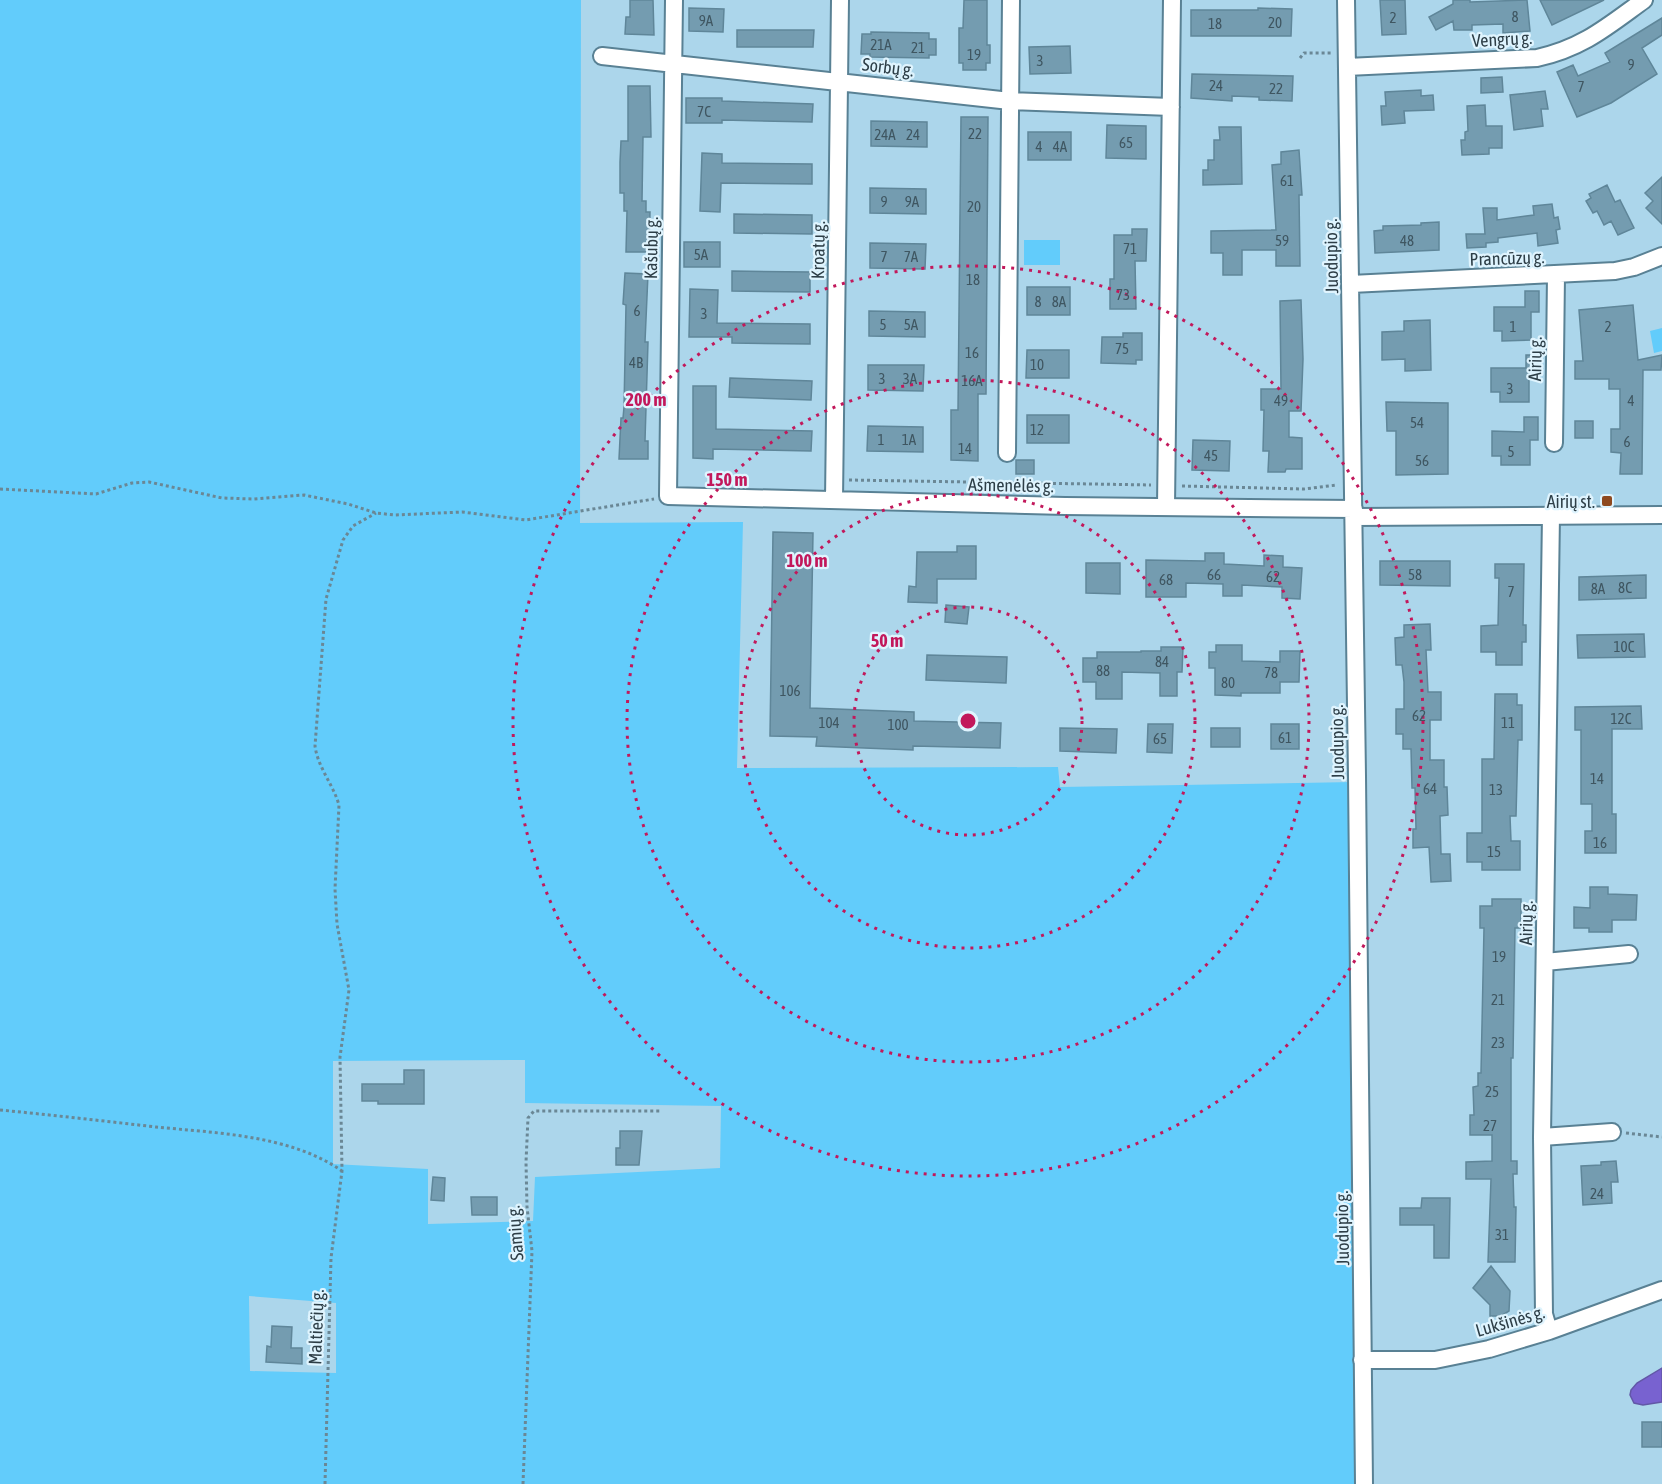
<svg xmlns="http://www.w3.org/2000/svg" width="1662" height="1484" font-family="'Asap Condensed',sans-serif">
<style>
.green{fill:#62ccfb;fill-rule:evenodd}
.water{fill:#7862d0;stroke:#6257a7;stroke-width:1.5}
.building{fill:#749cb0;stroke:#5f8699;stroke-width:1.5}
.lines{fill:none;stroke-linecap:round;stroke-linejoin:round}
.street-casing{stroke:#598194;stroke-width:20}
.path{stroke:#6a8795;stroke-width:3;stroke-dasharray:3 3;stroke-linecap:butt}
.street{stroke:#fff;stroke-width:16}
.ring{fill:none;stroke:#c2185b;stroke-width:3;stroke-dasharray:3 6}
.poi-dot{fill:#8e491f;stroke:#dff4fe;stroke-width:2}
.labels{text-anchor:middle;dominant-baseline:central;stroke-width:4.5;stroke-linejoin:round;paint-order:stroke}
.number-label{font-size:15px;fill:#3f5661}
.street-label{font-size:18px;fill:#2d3e47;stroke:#dff4fe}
.poi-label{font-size:18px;fill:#2d3e47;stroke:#dff4fe;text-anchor:end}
.centre{fill:#c2185b;stroke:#dff4fe;stroke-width:3}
.ring-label{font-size:18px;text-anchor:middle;font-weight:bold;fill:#c2185b;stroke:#dff4fe;stroke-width:4.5;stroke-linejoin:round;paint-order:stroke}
</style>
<rect width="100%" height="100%" fill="#acd6eb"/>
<path class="green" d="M0,0H581L580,523L743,522L737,768L1058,767L1060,787L1354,782L1357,1484H0ZM525,1060V1103L721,1106L720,1168L535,1177L533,1221L428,1224V1169L333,1164V1061ZM249,1296L336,1303V1373L250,1371Z
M1024,240H1060V265H1024Z
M1662,328V351L1654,353L1650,331Z"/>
<path class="water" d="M1662,1368V1402L1643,1405L1634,1403L1630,1395L1631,1390L1637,1383Z"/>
<path class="building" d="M630,0H653L654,35L625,34L626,17H630Z
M964,0H987V45H990V63H986V70H963V63H959V28H963Z
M1380,0H1405L1406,34L1382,35Z
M1453,0H1470V2L1527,0L1530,31L1503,33V24L1472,25V30H1454L1453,21L1436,30L1429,17L1453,4Z
M1540,0H1604L1552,25Z
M689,8L724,9L723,32L689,31Z
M1258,8L1292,9L1291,36H1191V10H1258Z
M1662,18V35L1642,48L1657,74L1611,103L1577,117L1557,72L1573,65L1578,76L1610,62L1605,53Z
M737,30H814L813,47H737Z
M871,32L929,33V39H936V55H929V58L870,57V54H861L862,34H871Z
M1070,46L1071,73L1030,74L1029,47Z
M1192,74L1293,76L1292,101L1259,100V97L1232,96V101L1191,98Z
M1502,77L1503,92L1481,93V78Z
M628,86H650L651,137H643L642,201H646V212H650L649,252H626L627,211H624V193H620V162L621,141H628Z
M1421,90V96L1433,95L1434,110L1404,111L1405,123L1382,125L1381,106H1386L1385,92Z
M1545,91L1548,109H1541L1543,126L1514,130L1510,95Z
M686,98H722V101L813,104L812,122L722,120V123H686Z
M1485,105L1486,126H1502V148H1489V154L1462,155L1461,140H1465V132L1468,131L1467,106Z
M961,117H988L986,394H978V461L951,460V410H958Z
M871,121L927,122V147L871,146Z
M1107,125L1146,126V159L1106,158Z
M1219,127H1241L1242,184L1203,185V170H1208V160H1214V140H1220Z
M1028,132H1071V160H1028Z
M1299,150L1302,195H1299L1300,266H1276V250H1242V275H1223V253H1211V231L1276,230L1272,165L1281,164V152Z
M702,153L722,154V163L812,164V184L721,183L720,212L700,211Z
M1662,177V224L1646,208L1653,201L1645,193Z
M1607,185L1615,202L1620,200L1634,228L1618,235L1611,221L1604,225L1597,211L1593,213L1586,201L1591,198L1589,194Z
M870,188L926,189V214L870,213Z
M1552,204L1554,218L1558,217L1560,229L1556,230L1558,243L1538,246L1537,233L1498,238V242L1486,243V247L1467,248L1466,234H1485L1483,208H1497V220L1534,215L1533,206Z
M734,214L812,215V234L734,233Z
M1439,222V250L1375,253L1374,231L1383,230V226L1421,225V223Z
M1132,229H1147L1146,261H1135L1136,309H1110V279H1114V235H1132Z
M684,242H720V267H684Z
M870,243L926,244L925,269L870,268Z
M732,271L810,272V292L732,291Z
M625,273L648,274L645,342H648L645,441H648V459H619L621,418H623L624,407L626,305L623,304Z
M1027,287H1070V315H1027Z
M690,289L718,290L717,323L810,324V344L732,343V337H689Z
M1525,291H1539V312H1531V340L1502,341V331H1494V307H1525Z
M1301,300L1303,359L1301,411H1289V437L1302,438V469H1286L1285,472H1268L1269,451H1263L1264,410H1261V389H1281L1280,301Z
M1633,305L1638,360L1662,355L1661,370H1643L1642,474H1620L1621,453L1611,452V429H1620V389H1609V379H1575V361H1583L1579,310Z
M869,311L925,312V337L869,336Z
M1430,320L1431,370L1405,371V359L1382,360V332L1404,331V321Z
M1123,333H1142V360H1136V364L1101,363L1102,337H1123Z
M1027,350H1069V378H1026Z
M1526,355H1538L1539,378H1529V402H1500V392H1491V368H1526Z
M868,365H924L923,391L868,390Z
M730,378L812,381L811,400L729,397Z
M693,386H716V429L812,431L811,451L713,449V459L693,458Z
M1386,402L1448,403V474L1396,475V431H1387Z
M1027,415H1069V443H1027Z
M1524,417H1538V440H1530V465H1501V456H1492V431L1524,432Z
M1575,421H1593V438H1575Z
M868,426L923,427V452L867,451Z
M1193,440L1230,441L1229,471L1192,470Z
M1016,460H1034V474H1016Z
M773,532L813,533L810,708L914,712V721L1001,723L1000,748L913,746V750L816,746L817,737L770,736Z
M957,546H976V579H937V603L908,602L909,586L916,587L917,552H957Z
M1205,553H1224V564L1264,566V555L1283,556V567L1302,568L1300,599L1282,598V587L1242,585V596H1223V584L1186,583V597H1146V560L1205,561Z
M1380,561H1450V586L1380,585Z
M1086,563H1120V594L1086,593Z
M1495,564H1524L1523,625H1526V642H1522V665H1496V652H1481V626L1498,625L1499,578H1495Z
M1646,575V598L1579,600V577Z
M946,605L969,607L967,624L945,622Z
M1430,624L1431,650H1426L1428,692H1441V720H1430V760H1444V787H1447L1448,815L1440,816L1441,854H1450L1451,881L1431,882L1429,847L1413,848V829H1416L1415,788H1412L1411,749H1403V734H1396V709H1404V682L1402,665H1396L1395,638L1404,637V625Z
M1644,634L1645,657L1578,658L1577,635Z
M1216,645H1242V661L1280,662V651H1300L1299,682H1280V693H1241V696L1215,695V668H1209V652H1216Z
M1161,647H1183L1182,672H1177V696H1160V673L1122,672V699H1096V682H1083V658H1097V652H1141V651H1161Z
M927,655L1007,657L1006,683L926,680Z
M1495,694H1517V705H1522V740H1518L1516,816H1510L1511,841H1520V870H1482V862H1467V833H1482V759H1494Z
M1641,706L1642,729H1612V814H1616V853H1585V831H1592V804H1581V730H1575V707Z
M1148,724H1173L1172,753L1147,752Z
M1271,724H1299V749H1271Z
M1060,728L1117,729L1116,753L1060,751Z
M1211,728H1240V747H1211Z
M1590,887H1608V894L1637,895L1636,920H1612V932H1589V928H1574V907L1590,908Z
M1492,899H1521V928H1515L1513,1058H1511V1161H1517V1174H1513L1514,1207H1516L1515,1262H1488L1491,1179H1466V1162L1492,1161V1135H1470V1115H1474L1473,1087L1478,1086V1073H1481L1484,928H1480V906H1492Z
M404,1070H424V1104H378V1101H362V1084H404Z
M620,1131H642L639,1165H616V1148H620Z
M1616,1161L1618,1182H1611L1612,1203L1583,1205L1581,1166L1601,1165V1162Z
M433,1177L445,1178L444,1201L431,1200Z
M471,1197H497V1215H472Z
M1422,1198H1450L1449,1258H1434V1225H1400V1208H1421Z
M1491,1266L1510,1291L1509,1311L1501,1316H1490V1305L1473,1288Z
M272,1326L292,1327L291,1348H302V1364L266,1362L267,1346L271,1347Z
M1642,1422H1662V1447H1642Z"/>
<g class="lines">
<defs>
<path id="street" d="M674,0L668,496L1065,506L1354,509
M1346,0L1357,776L1364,1484
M602,56L1010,101L1171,107
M1347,67L1537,58C1583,48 1608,26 1644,0
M1351,284L1615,271L1634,267L1662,256
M1554,443L1556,275
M1007,453L1011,0
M834,500L840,0
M1166,507L1172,0
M1354,517L1662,515
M1545,962L1629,954
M1542,1137L1612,1132
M1549,1331L1544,1314L1542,1137L1551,515
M1362,1360H1435L1489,1349L1549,1331L1662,1290"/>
</defs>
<use href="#street" class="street-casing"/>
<path class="path" d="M1300,58L1304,53H1333
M849,480L1151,485
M1182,486L1304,489L1337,485
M0,489L96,494L132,483L149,482L222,498L253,499L304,495L348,504L376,513L395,515L462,512L526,520L654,499
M0,1110C52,1115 104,1121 156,1127C216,1133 291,1135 342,1171
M1626,1133L1662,1137
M325,1484L331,1258L342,1171L340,1057L349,990L337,924L335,889L339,805C333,784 318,768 315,746L326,599L343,540L353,526L376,513
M523,1484L532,1251L527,1207L526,1162L528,1118L534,1111H662"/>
<use href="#street" class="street"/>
</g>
<g class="ring">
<circle cx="968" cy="721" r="114"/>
<circle cx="968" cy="721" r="227"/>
<circle cx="968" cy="721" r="341"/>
<circle cx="968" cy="721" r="455"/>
</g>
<rect class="poi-dot" x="1601" y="495" width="12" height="12" rx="3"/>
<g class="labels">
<g class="number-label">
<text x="1515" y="16">8</text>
<text x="1393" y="17">2</text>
<text x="706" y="20">9A</text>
<text x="1275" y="22">20</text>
<text x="1215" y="23">18</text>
<text x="881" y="44">21A</text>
<text x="918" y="47">21</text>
<text x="974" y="54">19</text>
<text x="1040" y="60">3</text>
<text x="1631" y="64">9</text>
<text x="1216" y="85">24</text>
<text x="1581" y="86">7</text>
<text x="1276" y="88">22</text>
<text x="704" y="111">7C</text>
<text x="975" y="133">22</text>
<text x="885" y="134">24A</text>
<text x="913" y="134">24</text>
<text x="1126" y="142">65</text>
<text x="1039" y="146">4</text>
<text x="1060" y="146">4A</text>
<text x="1287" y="180">61</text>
<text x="884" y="201">9</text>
<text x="912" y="201">9A</text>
<text x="974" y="206">20</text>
<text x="1282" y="240">59</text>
<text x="1407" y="240">48</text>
<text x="1130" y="248">71</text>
<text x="701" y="254">5A</text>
<text x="884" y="256">7</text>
<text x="911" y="256">7A</text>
<text x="973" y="279">18</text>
<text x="1123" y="294">73</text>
<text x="1038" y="301">8</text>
<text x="1059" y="301">8A</text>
<text x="637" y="310">6</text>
<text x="704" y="313">3</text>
<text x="883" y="324">5</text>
<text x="911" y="324">5A</text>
<text x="1513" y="326">1</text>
<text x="1608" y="326">2</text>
<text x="1122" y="348">75</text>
<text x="972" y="352">16</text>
<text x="636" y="362">4B</text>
<text x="1037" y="364">10</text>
<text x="882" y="378">3</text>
<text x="910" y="378">3A</text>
<text x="972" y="380">16A</text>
<text x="1510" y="388">3</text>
<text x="1281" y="400">49</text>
<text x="1631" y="400">4</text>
<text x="1417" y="422">54</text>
<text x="1037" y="429">12</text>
<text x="881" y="439">1</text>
<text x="909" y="439">1A</text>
<text x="1627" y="441">6</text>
<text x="965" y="448">14</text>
<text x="1511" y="451">5</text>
<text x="1211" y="455">45</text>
<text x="1422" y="460">56</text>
<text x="1214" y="574">66</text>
<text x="1415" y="574">58</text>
<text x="1273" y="576">62</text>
<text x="1166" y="579">68</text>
<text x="1625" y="587">8C</text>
<text x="1598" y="588">8A</text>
<text x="1511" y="591">7</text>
<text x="1624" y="646">10C</text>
<text x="1162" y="661">84</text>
<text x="1103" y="670">88</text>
<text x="1271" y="672">78</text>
<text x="1228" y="682">80</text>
<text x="790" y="690">106</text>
<text x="1419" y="715">62</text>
<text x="1621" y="718">12C</text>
<text x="829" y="722">104</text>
<text x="1508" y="722">11</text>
<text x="898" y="724">100</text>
<text x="1285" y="737">61</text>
<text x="1160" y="738">65</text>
<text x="1597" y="778">14</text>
<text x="1430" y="788">64</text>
<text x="1496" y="789">13</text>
<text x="1600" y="842">16</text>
<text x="1494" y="851">15</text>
<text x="1499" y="956">19</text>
<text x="1498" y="999">21</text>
<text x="1498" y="1042">23</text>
<text x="1492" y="1091">25</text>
<text x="1490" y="1125">27</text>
<text x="1597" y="1193">24</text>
<text x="1502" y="1234">31</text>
</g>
<g class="street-label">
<text transform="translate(1502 39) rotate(-3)">Vengrų g.</text>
<text transform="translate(888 67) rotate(7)">Sorbų g.</text>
<text transform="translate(651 248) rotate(-89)">Kašubų g.</text>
<text transform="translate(818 250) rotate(-89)">Kroatų g.</text>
<text transform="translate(1331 256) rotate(-91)">Juodupio g.</text>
<text transform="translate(1507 258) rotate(-2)">Prancūzų g.</text>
<text transform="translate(1535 359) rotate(-89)">Airių g.</text>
<text transform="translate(1011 485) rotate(1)">Ašmenėlės g.</text>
<text transform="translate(1337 742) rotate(-91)">Juodupio g.</text>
<text transform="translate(1526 923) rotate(-89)">Airių g.</text>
<text transform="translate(1342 1228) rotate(-91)">Juodupio g.</text>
<text transform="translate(515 1233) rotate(-94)">Samių g.</text>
<text transform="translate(1510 1321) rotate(-16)">Lukšinės g.</text>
<text transform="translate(316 1327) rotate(-88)">Maltiečių g.</text>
</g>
<g class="poi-label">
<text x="1595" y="501">Airių st.</text>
</g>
</g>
<circle cx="968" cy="721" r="9" class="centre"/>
<g class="ring-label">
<text x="646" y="406">200 m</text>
<text x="727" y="486">150 m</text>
<text x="807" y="567">100 m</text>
<text x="887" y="647">50 m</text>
</g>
</svg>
